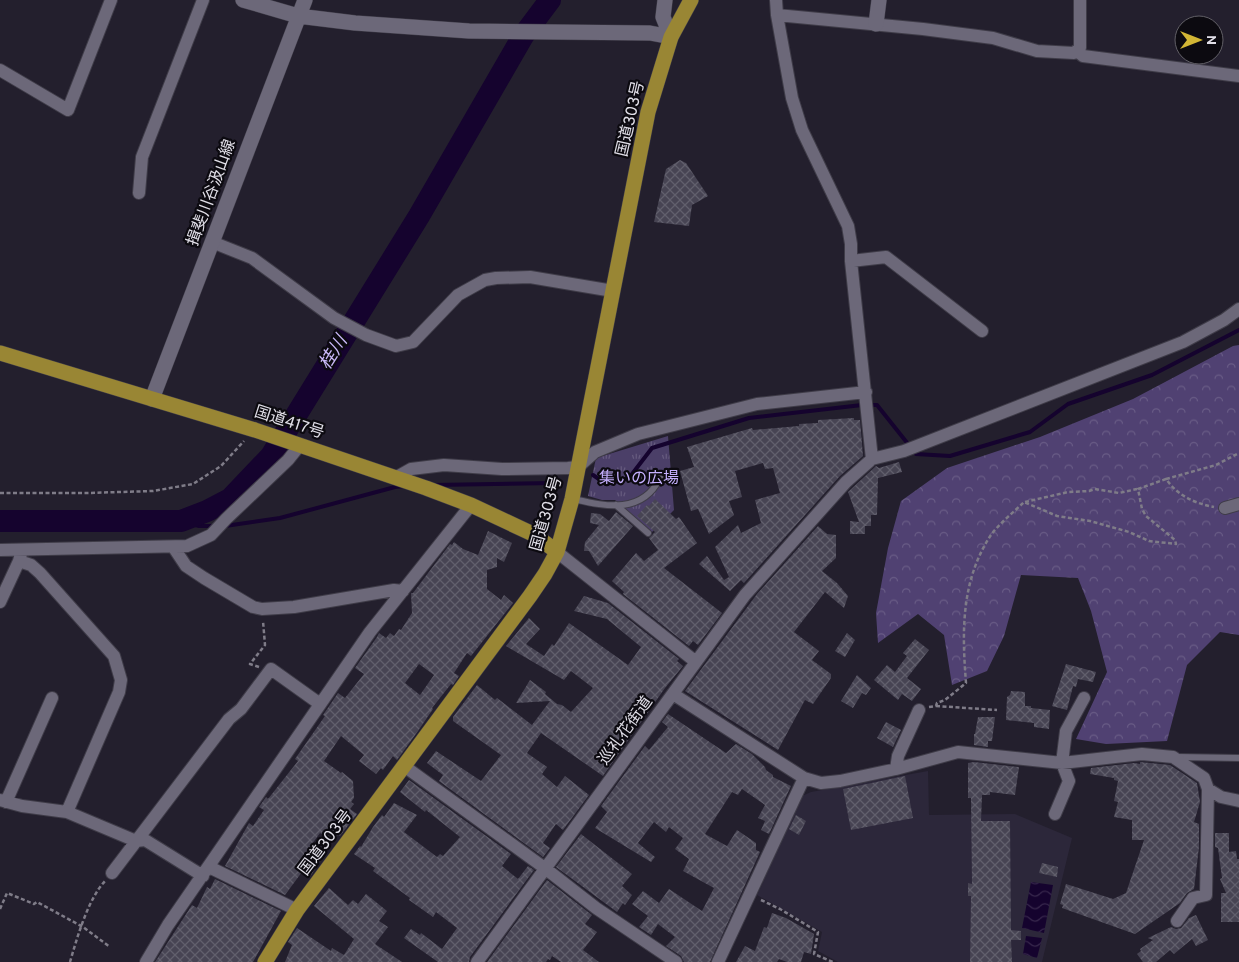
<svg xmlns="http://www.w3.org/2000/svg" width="1239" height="962" font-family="Overpass,'Noto Sans JP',sans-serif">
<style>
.built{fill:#2c273a}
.forest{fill:url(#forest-crowns)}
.park{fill:url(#park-tufts)}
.water{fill:url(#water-waves)}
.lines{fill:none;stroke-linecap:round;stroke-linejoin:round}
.stream{stroke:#15032e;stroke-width:4}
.river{stroke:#15032e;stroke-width:22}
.building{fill:url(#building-cross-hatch);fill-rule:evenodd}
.service-casing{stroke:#3f3c48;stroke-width:8}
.minor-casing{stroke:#3f3c48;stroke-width:14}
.tertiary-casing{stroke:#3f3c48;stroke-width:16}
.trunk-casing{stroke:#3f3c48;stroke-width:16}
.path{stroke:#7f7c88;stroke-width:2.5;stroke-dasharray:4 2.5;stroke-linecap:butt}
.service{stroke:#6c6879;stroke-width:6}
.minor{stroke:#6c6879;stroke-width:12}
.tertiary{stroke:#6c6879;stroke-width:15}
.trunk{stroke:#998634;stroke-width:15}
.labels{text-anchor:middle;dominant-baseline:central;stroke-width:4.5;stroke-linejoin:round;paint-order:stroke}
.street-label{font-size:16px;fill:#e1dfe8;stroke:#0c0a10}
.park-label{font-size:16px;fill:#c5b0fe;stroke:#0c0a10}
.water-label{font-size:18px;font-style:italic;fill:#c9b9f8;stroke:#0c0a10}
</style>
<defs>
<pattern id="forest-crowns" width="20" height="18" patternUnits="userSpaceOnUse" patternTransform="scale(1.25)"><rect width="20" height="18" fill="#504172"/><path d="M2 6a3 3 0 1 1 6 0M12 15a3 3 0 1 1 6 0" fill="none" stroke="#695c86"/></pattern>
<pattern id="park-tufts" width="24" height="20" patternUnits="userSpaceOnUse" patternTransform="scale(1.25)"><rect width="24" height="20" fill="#4b3f68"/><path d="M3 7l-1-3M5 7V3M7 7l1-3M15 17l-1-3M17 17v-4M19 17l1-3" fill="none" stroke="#655a7e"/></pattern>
<pattern id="water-waves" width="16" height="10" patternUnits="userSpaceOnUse" patternTransform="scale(1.25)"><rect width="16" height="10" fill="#15032e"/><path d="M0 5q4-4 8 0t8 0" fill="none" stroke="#37274c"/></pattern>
<pattern id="building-cross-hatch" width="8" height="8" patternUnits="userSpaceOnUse" patternTransform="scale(1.25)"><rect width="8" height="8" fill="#474453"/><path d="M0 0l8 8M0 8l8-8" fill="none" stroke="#615f6c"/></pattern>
</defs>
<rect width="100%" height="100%" fill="#231f2d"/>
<path class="built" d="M928,771L929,815L1015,814L1072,838L1042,962H838L818,951L822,932L757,895L802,796L811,792Z"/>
<path class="forest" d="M1239,345V635L1220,632L1187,665L1167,741L1106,744L1076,739L1107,672L1091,611L1078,578L1021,575L1004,636L987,671L952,685L944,635L918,614L878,643L876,613L888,548L901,501L947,468L1040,437L1133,399L1233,346Z"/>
<path class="park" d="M668,436L674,510L652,532L615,500H602L588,496L596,458Z"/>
<path class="water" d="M1031,882L1053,885L1044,933L1022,928Z
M1026,936L1042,938L1037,958L1023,954Z"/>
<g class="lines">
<path class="stream" d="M593,475L606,484L629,478L652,448L749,418L862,405H877L916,454L950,456L1030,432L1068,404L1152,375L1239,330
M433,485L553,483
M181,521L199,526H216
M225,526L280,518L395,487L404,486"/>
<path class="river" d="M0,521H181L207,511L230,499L271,456L419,216L523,36L550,0"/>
</g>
<path class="building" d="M680,160L686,163L708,196L692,205L689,226L654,222L666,169Z
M854,418V420H860L863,456L840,476L744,583L741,580L730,591L699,564L707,556L724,580L729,577L715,547L738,525L741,533L761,523L755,500L780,493L773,468L765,469L763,463L735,471L742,497L729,501L734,515L709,534L698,509L691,511L680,471L694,467L687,447L752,428L753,430L799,426V424L818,423V420Z
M899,462L902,472L878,478L877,515H871V526H865V534H850V521L859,522L848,492L876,466L879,468Z
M655,499L676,519L679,517L697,543L664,568L722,613L698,645L693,641L689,646L623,594L624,592L612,581L636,553L644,561L658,550L649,538L655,532L637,516L647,505L649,506Z
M616,512L633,526L598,566L589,551H584L585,542L599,525L590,523L591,513L600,514L609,521Z
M818,526L827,534L836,535V558L822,571L837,583L848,596L844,608L825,592L794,632L819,651L812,660L831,674V678L813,704L805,700L778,750L685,691L757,594Z
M488,531L512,543L504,562L497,558V567L487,570V589L501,600L504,595L513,603L471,656L467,653L454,673L459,676L453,685L451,684L432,708L433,709L418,731L397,760L393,756L383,770L381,768L376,774L359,761L364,755L341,736L324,761L341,773L342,772L353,781L354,798L351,802L354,804L350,809L357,814L340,836L338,835L333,842L320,833L312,844L325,854L310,877L302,872L285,895L225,866L249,823L253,826L264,810L259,807L266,797L268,799L298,761L295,759L325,716L323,715L338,693L345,698L364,674L355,668L377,637L379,633L386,638L390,633L394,636L399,629L401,630L412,613L411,593H413L450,544L452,545L454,542L463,549L478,555ZM419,664L434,675L420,695L405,683Z
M584,596L608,603L679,659L677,661L683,666L665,688L603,776L541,733L527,753L547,767L542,774L557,787L565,776L589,795L563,830L556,824L543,843L550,848L543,857L439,781L443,775L427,763L436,751L481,781L501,755L453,721V717L477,685L495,700L497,698L532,725L550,701L516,703L530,680L546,692L545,694L557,704L562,705L571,712L593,688L571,671L564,680L506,646L529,618L540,629L526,644L544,656L552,644L554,646L569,623L628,665L641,647L607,619L574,611Z
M847,633L855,640L845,657L835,651Z
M915,639L929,650L907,678L921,689L912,701L902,694L898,700L874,680L887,665L895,672L907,656L903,653Z
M1066,664L1096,672L1093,682L1078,679L1076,687L1073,686L1067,710L1052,706Z
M857,675L871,688L866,695L862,693L853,708L841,701Z
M1011,691L1025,692V706H1031V708L1050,710L1049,729L1034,727V723L1006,720L1007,697L1010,695Z
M668,714L726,753L736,744L752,754L765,767L766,770L773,775V777L791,786L769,834L761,830L765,821L758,818L765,805L742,789L738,795L732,792L705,834L727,846L737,830L756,843V850L760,852L710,962H684L681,956L666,946L675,937L658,924L651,935L639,927L648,916L632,904L643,891L659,903L669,889L702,911L714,888L683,871L689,859L675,849L683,838L669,827L666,832L654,822L638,843L655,857L651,862L595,828L607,812L601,806L645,746L649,750L668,727L662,722Z
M978,717H995L992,741H988V747L974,745V734H975Z
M886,722L901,730L893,747L877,738Z
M974,762L1019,767L1015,795L990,792V795H982L981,821H1010L1011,930L1021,931V940H1011L1012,962H970L971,896H968V883L972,884L971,798H968V763Z
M1140,762L1170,765L1197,783L1200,802L1194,822L1199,824V847L1194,889L1187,893L1180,903L1135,934L1062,908L1063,905L1060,904L1066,884L1113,899L1126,893L1144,840H1132V820L1114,817L1118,802L1114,801L1118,781L1114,780V778L1090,774L1091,768L1134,763L1140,764Z
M905,776L913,818L851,830L843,789Z
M409,780L511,854L502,866L518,879L528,866L534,870L470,957L469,962H438L404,938L411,929L420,935L421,933L442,949L457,928L436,912L433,917L409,900L410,898L373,871L375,868L354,854L360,846L361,847L373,827L382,815L384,817L394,803L417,815L404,832L437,857L440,854L443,856L460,837L426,810L425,812L400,792Z
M796,815L806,821L799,835L789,829Z
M1215,833H1229V852L1236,851L1237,859H1239V922H1221V893H1226L1220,879L1222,878L1218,848L1215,847Z
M581,834L632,874L622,886L632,895L625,905L623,903L617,912L556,867Z
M1042,863L1058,867L1057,877L1039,873Z
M215,879L281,911L253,962H155L192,905L197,908L207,887L210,889Z
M547,880L592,915L585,924L597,932L583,950L599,962H561L552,956L550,960L548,959L546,962H487Z
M329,888L348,905L353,900L358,904L366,894L387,911L379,921L388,927L375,944L402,962H285L292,945L288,942L297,928L331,951L332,948L344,955L354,939L314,906Z
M772,913L786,918L814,934L811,954L804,952L801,962H787L779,959L777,962H736L745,946L755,951L764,927L767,928Z
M1196,915L1208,940L1196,946L1192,939L1174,954L1170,950L1156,962H1143L1137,954L1141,951L1140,949L1153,940L1148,938L1171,927L1176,929L1181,928L1189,918Z"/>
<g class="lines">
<defs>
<path id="service" d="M573,499C605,506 642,515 660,478
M616,505L648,533
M1177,757L1239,758"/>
<path id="minor" d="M776,0L777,15L792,98L802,130L848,226L851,244V261L872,459
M777,15L923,29L993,38L1037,51L1074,53L1080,48V0
M1077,51L1083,56L1239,76
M0,70L68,110L111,0
M139,193L142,157L203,0
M212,242L252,258L334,318L366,335L396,346L413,342L458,295L485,280L496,278L530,277L613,291
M851,261L886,257L982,331
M395,478L411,469L444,465L502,469L568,468L578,467L595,452L638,434L757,404L866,392
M1225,508L1239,504
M174,548L186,566L204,578L253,607L262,609L294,607L394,590L403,591
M0,550L187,546L211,535L226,519L288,460L300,445
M19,561L31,565L40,573L114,656L121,680L119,692L67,812
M0,602L19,561L21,554
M696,662L745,595L846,482L872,459L904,451L1183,342L1224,320L1239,309
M673,694L804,778L821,783L840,781L896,769L958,752L1062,763L1142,754L1173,757L1204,778L1208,789L1221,797L1239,801
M404,766L546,869L596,908L676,962
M896,769L898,756L919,710
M0,800L22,806L67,812L136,841L145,840L203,876
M6,802L52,698
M1055,814L1069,781L1062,763L1066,731L1084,698
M209,867L297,910
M112,873L229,719L241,709L271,669L320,704
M1177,921L1193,898L1206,895L1208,789
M146,962L168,925L370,632L471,505
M477,962L696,662L557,552
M718,962L804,778"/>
<path id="tertiary" d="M243,0L298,16L355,23L469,31L650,33L671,37L663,17L665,0
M876,24L879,0
M152,399L305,0"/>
<path id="trunk" d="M0,353L255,430L426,488L471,505L535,535L557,552
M265,962L297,910L530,596L545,574L557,552L572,499L648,112L671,37L691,0"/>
</defs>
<use href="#service" class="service-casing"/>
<use href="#minor" class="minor-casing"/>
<use href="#tertiary" class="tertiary-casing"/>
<use href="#trunk" class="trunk-casing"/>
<path class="path" d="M1166,479L1216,465L1239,453
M0,493H87L153,491L193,484L221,466L244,441
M1025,502L1068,492L1089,491L1095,489L1119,493L1137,489
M259,667L250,664L265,645L263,621
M936,706L997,710
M929,707L936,706L937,703L945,700L966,683C962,632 961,583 989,538C997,525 1013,513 1024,502L1057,516L1090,521L1129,532L1149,541L1176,544L1175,540L1146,516L1142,509L1138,489L1166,479C1178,496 1194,503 1214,507
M761,900L780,909L818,932L814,954L833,962
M0,909L7,893L34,904L37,902L83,927L110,947
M70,962C77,938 88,899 105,881"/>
<use href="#service" class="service"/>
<use href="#minor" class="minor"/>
<use href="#tertiary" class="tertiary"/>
<use href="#trunk" class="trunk"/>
</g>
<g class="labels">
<g class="street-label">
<text transform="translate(631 119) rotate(-77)">国道303号</text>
<text transform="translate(212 193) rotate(-70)">揖斐川谷汲山線</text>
<text transform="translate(289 423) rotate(18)">国道417号</text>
<text transform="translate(547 514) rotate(-74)">国道303号</text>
<text transform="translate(626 731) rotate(-54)">巡礼花街道</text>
<text transform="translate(326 843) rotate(-53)">国道303号</text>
</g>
<g class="park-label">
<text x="639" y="479">集いの広場</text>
</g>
<g class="water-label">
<text transform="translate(334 353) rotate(-58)">桂川</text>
</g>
</g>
<g transform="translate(1199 40) rotate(90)"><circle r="24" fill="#0c0a10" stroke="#615f66"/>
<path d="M0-4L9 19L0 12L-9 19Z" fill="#d2b635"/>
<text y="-8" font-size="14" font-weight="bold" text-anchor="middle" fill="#e1dfe8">N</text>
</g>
</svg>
